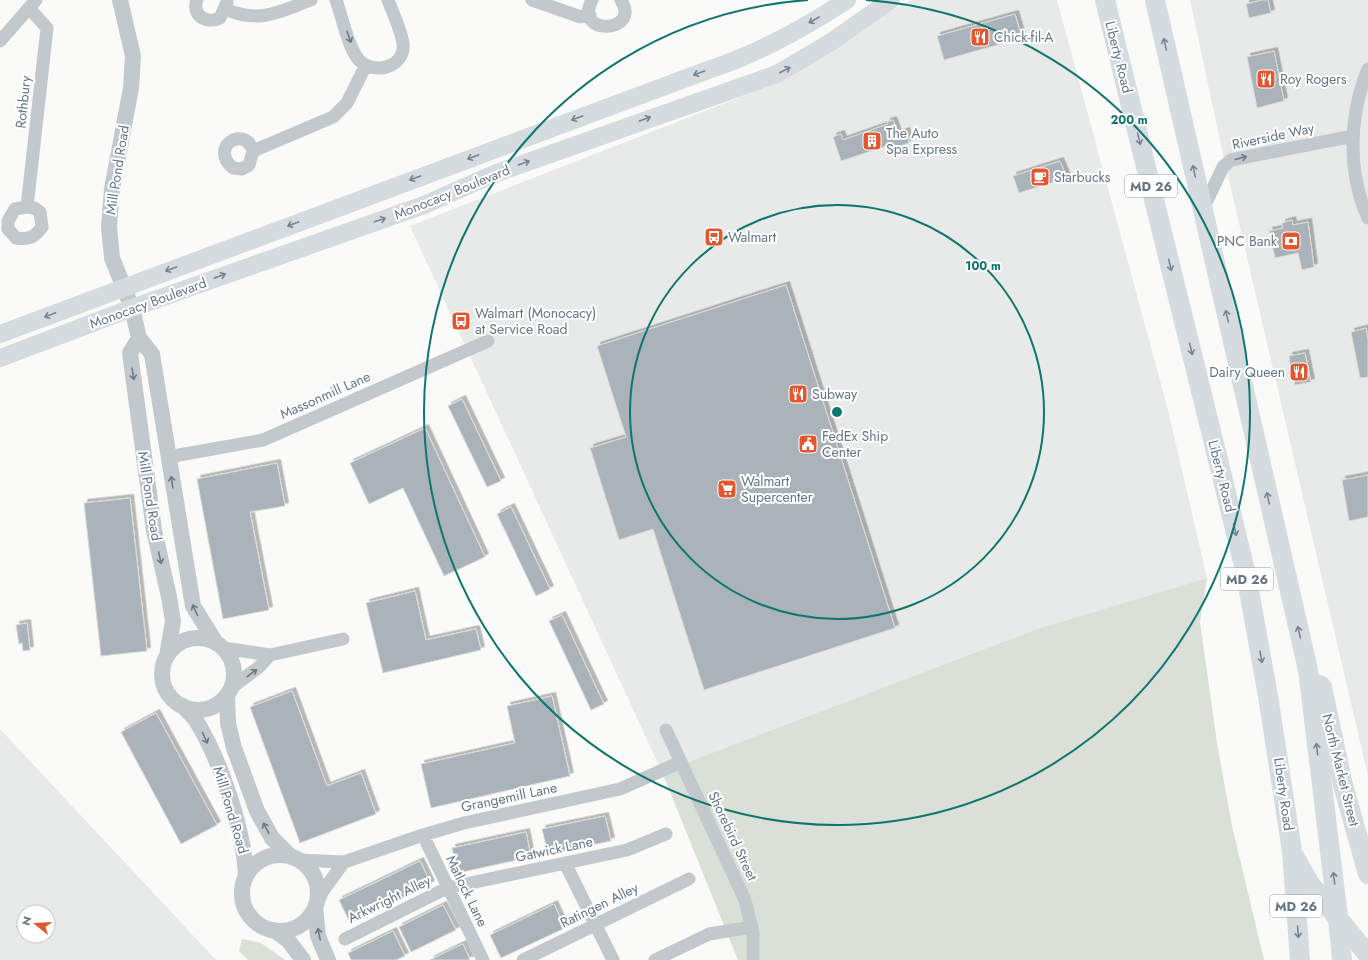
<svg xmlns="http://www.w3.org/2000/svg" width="1368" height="960" font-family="Jost,sans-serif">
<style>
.built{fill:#e8e9e9;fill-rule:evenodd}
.green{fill:#dadfd7}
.building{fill:#aab3b9;stroke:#dcdcda;filter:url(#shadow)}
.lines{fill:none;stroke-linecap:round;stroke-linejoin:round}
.minor{stroke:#c3c8cc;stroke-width:13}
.tertiary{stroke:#c3c8cc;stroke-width:16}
.secondary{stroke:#d6dbdf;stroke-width:18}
.primary{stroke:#d6dbdf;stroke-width:20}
.oneway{stroke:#768591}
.oneway2{stroke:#6a7a87}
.ring{fill:none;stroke:#0f766e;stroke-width:2}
.labels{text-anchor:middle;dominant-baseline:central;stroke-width:4;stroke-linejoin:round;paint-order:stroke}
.shield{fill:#fff;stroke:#939fa8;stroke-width:1}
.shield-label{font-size:13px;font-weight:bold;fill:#657683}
.poi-label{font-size:14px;fill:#657683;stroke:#fff;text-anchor:start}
.street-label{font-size:14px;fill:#657683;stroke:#fff}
.centre{fill:#0f766e;stroke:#fff;stroke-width:2}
.ring-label{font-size:12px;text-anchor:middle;font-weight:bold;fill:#0f766e;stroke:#fff;stroke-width:4;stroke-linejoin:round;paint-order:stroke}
</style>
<defs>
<filter id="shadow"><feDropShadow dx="3.5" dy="-3.5" stdDeviation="0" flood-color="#0004"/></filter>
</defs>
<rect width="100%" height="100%" fill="#fafaf8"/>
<path class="built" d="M911,0H1057L1168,410L1207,578L1037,629L662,772L410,226L772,85L874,20Z
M1190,0H1368V776L1222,150Z
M0,729L216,960H0ZM24,912H48V936H24Z"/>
<path class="green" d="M1207,578L1200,622L1217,743L1232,826L1264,960H738L662,772L1037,629Z
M242,939L261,943L285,960H248L239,951Z"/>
<path class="building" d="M1262,0H1268L1271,13L1249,18L1246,4Z
M1015,14L1022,38L944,60L937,36Z
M1274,51L1284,101L1257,108L1247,57Z
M893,120L898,134L906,131L909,143L888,150L887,146L841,161L833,137L841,134L843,140L888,124L887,122Z
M1060,161L1067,178L1019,193L1013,176Z
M1292,220L1293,225L1308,222L1314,267L1302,270L1298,253L1275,258L1269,231L1283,228L1282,223Z
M786,285L895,628L704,690L653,529L619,540L590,448L626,437L597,346Z
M1366,328L1368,339V377L1360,378L1351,332Z
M1305,353L1311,382L1295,385L1293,375L1291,376L1289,356Z
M462,399L501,481L487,487L448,406Z
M425,428L485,557L444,576L403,488L369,504L350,463Z
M277,463L285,506L250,512L269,610L223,619L197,479Z
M1368,475V517L1349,521L1342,480Z
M130,498L147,651L101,656L84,503Z
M511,507L550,589L536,596L497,514Z
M415,591L426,640L476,629L481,650L383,673L366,603Z
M562,615L604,704L591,710L549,621Z
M27,623L30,650L23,651L22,643L19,644L16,625Z
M292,691L327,786L361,773L376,814L300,843L250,707Z
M552,696L570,776L431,808L421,764L515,743L507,706Z
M156,713L217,825L181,844L121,732Z
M605,816L611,841L548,854L542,829Z
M526,832L531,857L458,873L452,848Z
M420,861L431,884L350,923L339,900Z
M554,904L565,928L501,958L490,935Z
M443,905L456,930L411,952L399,927Z
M393,931L405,956L396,960H351L348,953Z
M463,944L470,960H430L446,952Z"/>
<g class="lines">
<path class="minor" d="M197,0C191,16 207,24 220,18L227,2
M336,0C342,16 348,48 359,60C374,76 406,67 403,43C401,30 393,13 388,0
M532,0L581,17L590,15
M592,0C572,36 642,34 621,0
M225,9C259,24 279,12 311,0
M0,41L36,0
M1368,69C1349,116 1347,171 1368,218
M253,151L249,165L242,169L233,168C208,147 245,124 253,151L333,117L347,103L366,65
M27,207L34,208L40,212L42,227C35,237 29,240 16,238L8,229V221L15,209L27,207L47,28L29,8
M1203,209L1223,167L1231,160L1353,136
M168,457L263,440L488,341
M223,648L270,655L343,639
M231,688L259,667L270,655
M666,730L745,900L753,933V960
M423,835L483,960
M297,860L344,862L423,835L464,823L620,789L681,762
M565,863L613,960
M315,907L323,891L344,862
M345,939L447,888L627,850L666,834
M523,960L689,879
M655,960L709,934L752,927"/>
<path class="tertiary" d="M120,0L133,56L131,88L112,189L109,227L112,258L132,308L139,338L152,354L193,606L216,643
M139,338L130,353L154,530L169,597L173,621L167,656
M162 674a36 36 0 1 1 72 0a36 36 0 1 1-72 0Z
M227,695L228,723L234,748L257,811L272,838L291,857
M183,706C187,711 194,716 197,722C221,762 244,830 246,876
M242 893a38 38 0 1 1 76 0a38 38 0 1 1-76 0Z
M315,907L318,936L328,960
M274,930L288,940L303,960"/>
<path class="secondary" d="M0,334L708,70C758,54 803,29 847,0
M0,358L132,308L424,205L494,174L777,74L831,42L891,0"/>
<path class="primary" d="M1105,0L1246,574L1268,696L1292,851L1300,960
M1155,0L1308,670L1338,917L1342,960
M1320,685L1322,687L1343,785L1368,874
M1294,856L1310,884L1368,955"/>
</g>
<defs><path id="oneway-shaft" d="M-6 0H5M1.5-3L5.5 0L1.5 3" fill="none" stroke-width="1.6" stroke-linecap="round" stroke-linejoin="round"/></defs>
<g class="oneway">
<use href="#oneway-shaft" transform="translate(814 20) rotate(150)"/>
<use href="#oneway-shaft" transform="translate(1165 44) rotate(-103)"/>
<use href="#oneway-shaft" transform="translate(785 70) rotate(-27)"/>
<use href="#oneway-shaft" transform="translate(699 73) rotate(160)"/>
<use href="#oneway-shaft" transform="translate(577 118) rotate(160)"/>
<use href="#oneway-shaft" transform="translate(645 119) rotate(-20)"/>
<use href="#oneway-shaft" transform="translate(1139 139) rotate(76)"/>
<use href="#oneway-shaft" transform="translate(473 157) rotate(160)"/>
<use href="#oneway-shaft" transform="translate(524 163) rotate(-20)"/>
<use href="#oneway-shaft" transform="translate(1194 171) rotate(-103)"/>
<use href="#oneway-shaft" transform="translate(415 178) rotate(160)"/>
<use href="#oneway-shaft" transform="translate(380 220) rotate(-18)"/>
<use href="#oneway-shaft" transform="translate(293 224) rotate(160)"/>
<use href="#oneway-shaft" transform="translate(1170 265) rotate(76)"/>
<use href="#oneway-shaft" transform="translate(171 269) rotate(160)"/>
<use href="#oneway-shaft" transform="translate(220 276) rotate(-20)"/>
<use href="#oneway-shaft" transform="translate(50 315) rotate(159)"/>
<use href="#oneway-shaft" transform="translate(1227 316) rotate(-103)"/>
<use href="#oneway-shaft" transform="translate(1191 349) rotate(76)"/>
<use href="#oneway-shaft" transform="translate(1268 498) rotate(-103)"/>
<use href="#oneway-shaft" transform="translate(1235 530) rotate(77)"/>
<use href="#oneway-shaft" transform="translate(1299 632) rotate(-103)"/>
<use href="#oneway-shaft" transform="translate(1261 657) rotate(80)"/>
<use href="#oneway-shaft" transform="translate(1317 749) rotate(-96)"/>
<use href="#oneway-shaft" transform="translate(1334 878) rotate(-97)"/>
<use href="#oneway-shaft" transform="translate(1298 932) rotate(86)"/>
</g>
<g class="oneway2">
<use href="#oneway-shaft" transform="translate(349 37) rotate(71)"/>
<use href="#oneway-shaft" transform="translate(1241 158) rotate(-14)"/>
<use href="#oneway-shaft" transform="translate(133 374) rotate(81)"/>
<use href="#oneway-shaft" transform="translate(172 482) rotate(-99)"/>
<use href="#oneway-shaft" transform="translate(160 558) rotate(77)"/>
<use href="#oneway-shaft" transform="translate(195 610) rotate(-115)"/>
<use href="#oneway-shaft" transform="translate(252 673) rotate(-37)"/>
<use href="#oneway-shaft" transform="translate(205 738) rotate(65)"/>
<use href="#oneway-shaft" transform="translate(266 828) rotate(-119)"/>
<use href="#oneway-shaft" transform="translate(319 934) rotate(-102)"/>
</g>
<g class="ring">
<circle cx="837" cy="412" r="207"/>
<path d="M866 0A413 413 0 1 1 808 0"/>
</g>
<defs>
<symbol id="restaurant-square" viewBox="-11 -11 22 22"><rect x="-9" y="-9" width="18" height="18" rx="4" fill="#e4572e" stroke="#fff"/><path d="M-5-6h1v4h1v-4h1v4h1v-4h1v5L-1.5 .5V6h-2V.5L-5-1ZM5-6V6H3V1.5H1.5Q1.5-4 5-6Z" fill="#fff"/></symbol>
<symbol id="building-square" viewBox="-11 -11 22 22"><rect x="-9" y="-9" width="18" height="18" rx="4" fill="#e4572e" stroke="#fff"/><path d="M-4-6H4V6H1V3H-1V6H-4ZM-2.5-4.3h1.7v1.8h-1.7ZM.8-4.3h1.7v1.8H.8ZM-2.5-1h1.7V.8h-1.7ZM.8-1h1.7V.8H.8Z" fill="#fff"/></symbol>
<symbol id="cafe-square" viewBox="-11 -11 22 22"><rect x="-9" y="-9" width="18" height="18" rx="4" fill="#e4572e" stroke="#fff"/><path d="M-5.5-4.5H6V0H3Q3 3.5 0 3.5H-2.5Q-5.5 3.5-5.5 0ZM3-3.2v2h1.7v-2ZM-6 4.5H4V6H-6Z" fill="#fff"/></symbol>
<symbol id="bus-square" viewBox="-11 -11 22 22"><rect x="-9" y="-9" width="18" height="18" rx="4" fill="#e4572e" stroke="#fff"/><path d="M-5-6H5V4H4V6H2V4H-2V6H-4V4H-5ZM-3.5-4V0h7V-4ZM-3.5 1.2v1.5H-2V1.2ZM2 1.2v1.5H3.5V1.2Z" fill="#fff"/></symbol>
<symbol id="bank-square" viewBox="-11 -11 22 22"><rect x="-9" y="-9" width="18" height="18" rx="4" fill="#e4572e" stroke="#fff"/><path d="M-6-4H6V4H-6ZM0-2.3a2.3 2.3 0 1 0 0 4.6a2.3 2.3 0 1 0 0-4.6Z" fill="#fff"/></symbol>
<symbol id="civic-square" viewBox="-11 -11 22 22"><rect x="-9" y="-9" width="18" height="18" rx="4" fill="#e4572e" stroke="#fff"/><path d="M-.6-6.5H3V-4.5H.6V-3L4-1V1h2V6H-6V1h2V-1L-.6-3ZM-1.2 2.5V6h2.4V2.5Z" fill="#fff"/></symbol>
<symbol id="supermarket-square" viewBox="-11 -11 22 22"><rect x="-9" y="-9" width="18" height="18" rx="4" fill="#e4572e" stroke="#fff"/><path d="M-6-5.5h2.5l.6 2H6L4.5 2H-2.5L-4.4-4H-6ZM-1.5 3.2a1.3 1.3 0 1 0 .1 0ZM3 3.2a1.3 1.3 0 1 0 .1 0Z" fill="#fff"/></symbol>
</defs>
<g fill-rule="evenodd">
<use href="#restaurant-square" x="969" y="26" width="22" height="22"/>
<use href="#restaurant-square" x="1255" y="68" width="22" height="22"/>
<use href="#building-square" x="861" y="130" width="22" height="22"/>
<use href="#cafe-square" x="1029" y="166" width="22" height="22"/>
<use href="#bus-square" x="703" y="226" width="22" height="22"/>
<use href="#bank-square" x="1280" y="230" width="22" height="22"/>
<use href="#bus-square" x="450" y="310" width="22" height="22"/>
<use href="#restaurant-square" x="1288" y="361" width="22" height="22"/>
<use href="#restaurant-square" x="787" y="383" width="22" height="22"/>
<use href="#civic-square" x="797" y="433" width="22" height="22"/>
<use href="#supermarket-square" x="716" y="478" width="22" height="22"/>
</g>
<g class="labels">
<g class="shield">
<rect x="1125" y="175" width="52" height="22" rx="3"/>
<rect x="1221" y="568" width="52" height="22" rx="3"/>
<rect x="1270" y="895" width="52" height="22" rx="3"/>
</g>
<g class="shield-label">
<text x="1151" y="186">MD 26</text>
<text x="1247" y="579">MD 26</text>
<text x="1296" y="906">MD 26</text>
</g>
<g class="poi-label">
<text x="994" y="37">Chick-fil-A</text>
<text x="1280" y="79">Roy Rogers</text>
<text x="886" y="133">The Auto<tspan x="886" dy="16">Spa Express</tspan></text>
<text x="1054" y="177">Starbucks</text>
<text x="728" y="237">Walmart</text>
<text x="1277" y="241" text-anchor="end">PNC Bank</text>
<text x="475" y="313">Walmart (Monocacy)<tspan x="475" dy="16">at Service Road</tspan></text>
<text x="1285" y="372" text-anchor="end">Dairy Queen</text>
<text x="812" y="394">Subway</text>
<text x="822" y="436">FedEx Ship<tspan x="822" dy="16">Center</tspan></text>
<text x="741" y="481">Walmart<tspan x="741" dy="16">Supercenter</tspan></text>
</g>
<g class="street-label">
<text transform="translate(1119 57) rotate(76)">Liberty Road</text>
<text transform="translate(23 102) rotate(-84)">Rothbury</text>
<text transform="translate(1273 136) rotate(-12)">Riverside Way</text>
<text transform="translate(117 170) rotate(-81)">Mill Pond Road</text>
<text transform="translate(452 192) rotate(-22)">Monocacy Boulevard</text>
<text transform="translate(148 303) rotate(-20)">Monocacy Boulevard</text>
<text transform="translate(325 395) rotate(-24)">Massonmill Lane</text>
<text transform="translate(1222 476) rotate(76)">Liberty Road</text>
<text transform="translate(150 496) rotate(81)">Mill Pond Road</text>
<text transform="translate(1341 770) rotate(76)">North Market Street</text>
<text transform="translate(1284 794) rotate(82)">Liberty Road</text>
<text transform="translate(509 797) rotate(-12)">Grangemill Lane</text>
<text transform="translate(231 810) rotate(73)">Mill Pond Road</text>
<text transform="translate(733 836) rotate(65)">Shorebird Street</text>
<text transform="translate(554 849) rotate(-12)">Gatwick Lane</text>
<text transform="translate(467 891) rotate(64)">Matlock Lane</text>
<text transform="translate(389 899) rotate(-26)">Arkwright Alley</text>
<text transform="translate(599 905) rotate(-26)">Ratingen Alley</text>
</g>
</g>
<circle cx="837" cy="412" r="6" class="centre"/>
<g class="ring-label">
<text x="1129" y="124">200 m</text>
<text x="983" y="270">100 m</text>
</g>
<g transform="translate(36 924) rotate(288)"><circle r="19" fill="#ffffff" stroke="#c1c8cd"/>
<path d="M0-3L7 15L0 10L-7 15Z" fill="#e4572e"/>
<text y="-6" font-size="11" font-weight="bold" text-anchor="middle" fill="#657683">N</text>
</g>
</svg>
